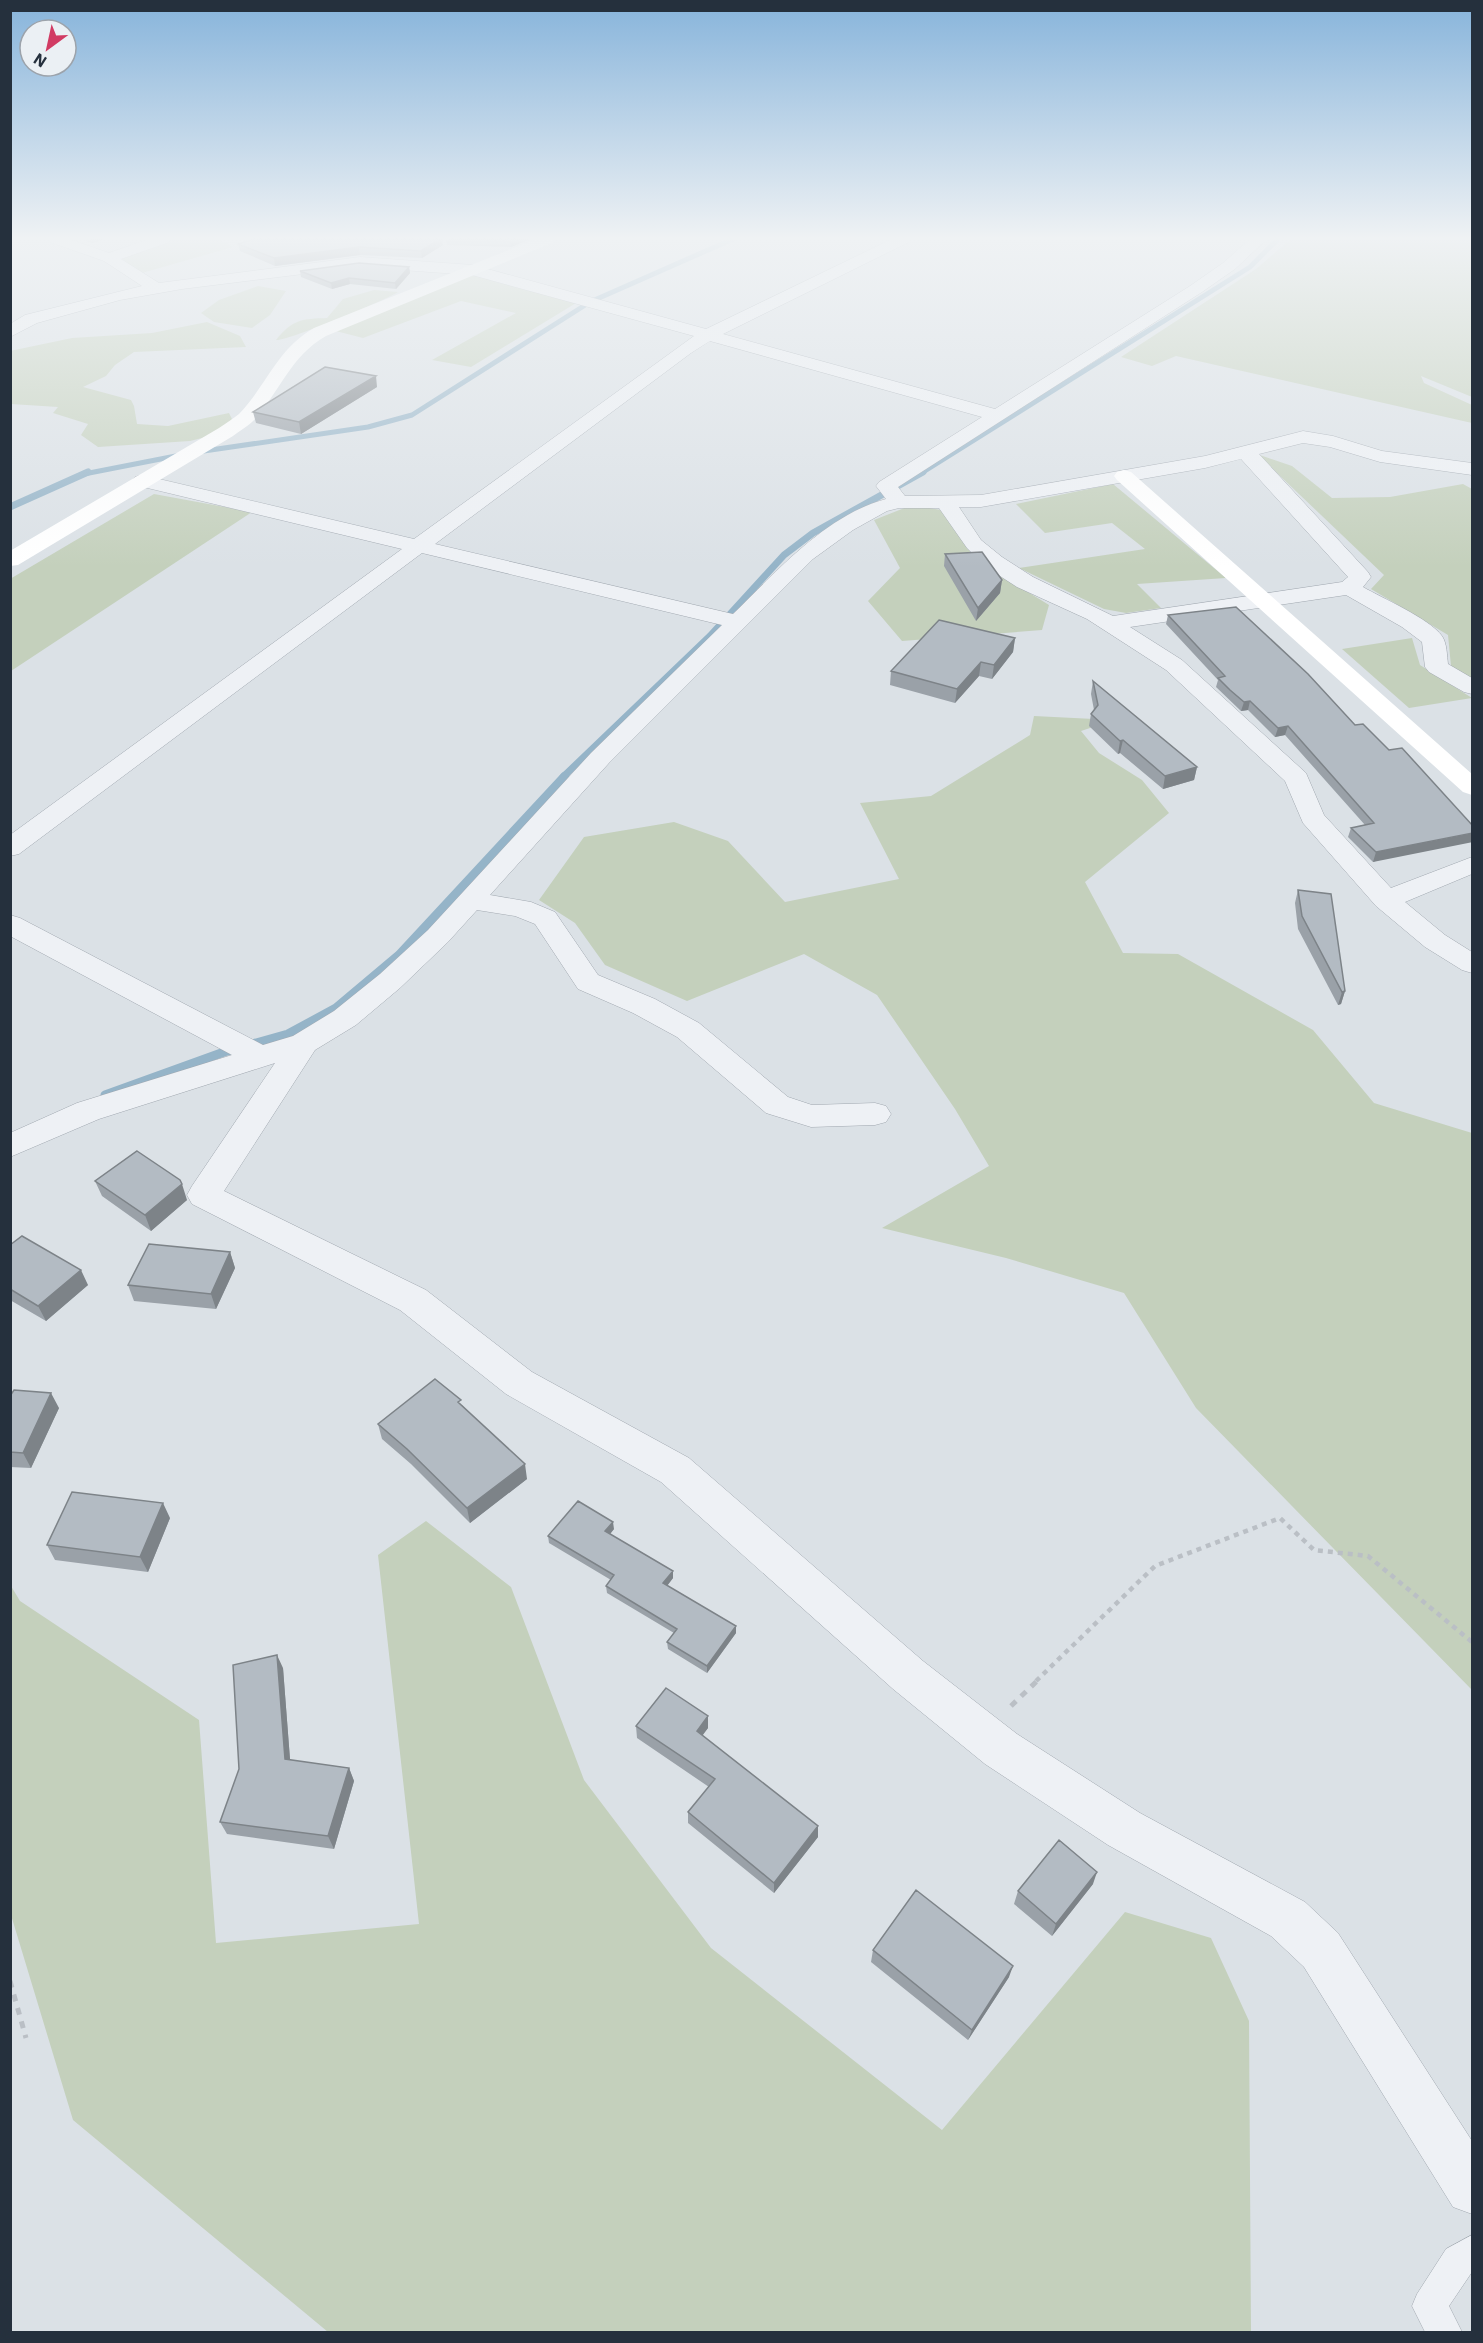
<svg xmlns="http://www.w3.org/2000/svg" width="1483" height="2343" font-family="'IBM Plex Sans',sans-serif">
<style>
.green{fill:#c4d0bc}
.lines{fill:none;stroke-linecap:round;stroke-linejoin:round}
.stream-far2{stroke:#95b4c8;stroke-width:5}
.stream-far1{stroke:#95b4c8;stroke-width:7}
.stream{stroke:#95b4c8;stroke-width:9}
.lane-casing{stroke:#a1a8b0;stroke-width:1}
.street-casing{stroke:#a1a8b0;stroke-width:1}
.path-far1{stroke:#babfc5;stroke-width:4.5;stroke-dasharray:5 5;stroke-linecap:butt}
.path{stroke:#babfc5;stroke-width:5;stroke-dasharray:7 7;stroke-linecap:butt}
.lane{fill:#eef1f5;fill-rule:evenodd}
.street{fill:#eef1f5;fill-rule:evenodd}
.secondary{fill:#fff;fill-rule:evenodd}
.wall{fill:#9aa1a8}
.shaded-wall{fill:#7d8388}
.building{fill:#b3bbc3;stroke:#7d8388;stroke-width:1.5}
</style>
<rect width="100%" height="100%" fill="#dbe1e6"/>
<path class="green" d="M164,239H219L233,247L135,275L109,258Z
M1291,239H1472V397L1421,376L1424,383L1472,405V423L1176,356L1152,366L1121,357L1256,269Z
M473,270L581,300L471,367L432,360L516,313L461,301L363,338L328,329Z
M258,286L286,291L270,315L252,328L214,322L201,313L219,300Z
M374,290L398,292C388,299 286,342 276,340C293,319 302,319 327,318L343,299Z
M207,322L240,336L246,347L134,352L115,365L106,376L83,387L131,400L134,406L137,424L168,426L229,413L232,419L226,432L190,441L98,447L81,435L88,424L53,413L58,407L11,404L10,351L72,338L152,333Z
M1257,454L1292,466L1332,498L1390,497L1463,484L1472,489V679L1451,666L1448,635L1371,589L1384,575Z
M1113,484L1226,578L1137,584L1161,608L1126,613L1104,609L1019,568L1145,549L1112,523L1045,533L1016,504Z
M154,494L252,512L11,671L10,579Z
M912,505L941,510L976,560L1049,605L1042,630L902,641L868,601L900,568L874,520Z
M1412,638L1420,665L1472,698L1409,708L1342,649Z
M1034,716L1114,720L1081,731L1099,753L1142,780L1169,813L1085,882L1123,953L1178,954L1313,1030L1374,1103L1472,1133V1690L1196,1408L1124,1293L1006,1258L882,1228L989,1166L955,1109L877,995L804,954L687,1001L605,965L575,923L539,900L584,837L674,822L728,841L785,902L899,879L860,803L931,796L1030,735Z
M426,1521L511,1587L584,1780L711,1948L942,2130L1125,1912L1211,1938L1249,2021L1251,2332H328L73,2120L11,1915V1586L20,1601L199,1720L216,1943L419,1924L378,1555Z"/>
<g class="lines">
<path class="stream-far2" d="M197,452L368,427L412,415L590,302L733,239
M84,474L181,455
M920,474L1250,267L1278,239"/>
<path class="stream-far1" d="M10,507L88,472
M563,777L710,636L784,555L813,533L923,472"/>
<path class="stream" d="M105,1095L224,1052L288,1034L336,1008L399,955L565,776"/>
<defs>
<path id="lane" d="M1472,2235V2272L1449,2306L1462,2332H1425L1412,2306L1417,2294L1446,2249Z"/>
<path id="street" d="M47,239H69L109,253L149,239H172L169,242L121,259L159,283L360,257L473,265L706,329L892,239H912L909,242L723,334L995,409L1190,286L1223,263L1250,239H1267L1235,269L1202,292L898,487L905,496L981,495L1205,456L1303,431L1333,436L1382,451L1472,463V475L1380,462L1330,447L1303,443L1259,454L1368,572L1371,577L1363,587C1382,598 1430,619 1442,636C1447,643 1447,656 1448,664L1472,678V694L1464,692L1429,672L1425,667L1422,642L1402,627L1346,595L1130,627L1182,660L1306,773L1324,815L1391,888L1472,857V874L1405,902L1445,935L1472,952V973L1462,970L1425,947L1376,906L1303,823L1285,781L1166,670L1087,619L1017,587L986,567L967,548L939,508H899L887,511L853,530L813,559L609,763L490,895L531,902L555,912L598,975L655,999L699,1023L788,1097L812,1105L875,1103L886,1106L891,1114L886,1122L875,1125L811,1127L766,1113L677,1037L633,1013L578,989L535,924L515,916L477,910L448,942L400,988L356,1025L315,1050L224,1191L426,1290L532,1372L689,1458L923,1661L1017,1734L1140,1813L1305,1902L1338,1933L1472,2141V2214L1453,2207L1304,1967L1271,1936L1108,1845L985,1764L893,1689L661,1482L506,1394L400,1310L192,1204L187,1195L192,1186L275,1063L99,1119L10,1157V1133L77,1103L232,1055L10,936V915L20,918L263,1045L293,1036L334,1011L380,974L428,930L591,753L722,625L422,553L19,854L10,856V835L402,549L135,485L132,481L135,477L142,475L414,539L694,336L472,275L360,267L182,289L120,300L37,323L10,337V324L25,315L142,286L104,261L50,242ZM710,341L982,417L879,482L876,486L886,499C826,515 776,572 733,614L435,544L691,353ZM1241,459L1348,577L1342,582L1113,616L1033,577L1002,557L981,540L959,507H981L1205,468Z"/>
</defs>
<use href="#lane" class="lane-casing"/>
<use href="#street" class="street-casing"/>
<path class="path-far1" d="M1036,1681L1155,1566L1280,1518L1314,1550L1368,1556L1472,1642"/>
<path class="path" d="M1011,1706L1038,1680
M10,1981L26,2038"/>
<use href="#lane" class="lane"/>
<use href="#street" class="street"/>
<path class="secondary" d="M536,239H557L554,242L326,336C289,357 280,393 252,422C247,427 239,431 233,436L18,565L10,566V551L219,428C226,423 233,419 239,414C267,385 277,349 314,328Z
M1124,470L1131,472L1472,774V795L1463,792L1117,480L1114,476L1117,472Z"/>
</g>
<path class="wall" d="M80,239H104L92,243Z
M446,239H530L511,247L447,245Z
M238,244L443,245L422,258L360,255L275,266L240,251Z
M409,267L410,273L396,289L350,284L332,289L301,277L300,271Z
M377,387L301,434L256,423L253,412Z
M945,554L1002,580L1000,593L976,621L944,566Z
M1168,615L1355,725L1389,750L1473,826L1373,862L1348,837L1351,828L1365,825L1285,735L1275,737L1248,710L1241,711L1216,687L1218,680L1166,624Z
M1015,638L1013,652L992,679L979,676L955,703L890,685L891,671Z
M1093,681L1197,767L1194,780L1163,789L1120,753L1118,754L1089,726L1091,714L1094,710L1091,694Z
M1298,890L1345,991L1341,1004L1338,1005L1298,929L1295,903Z
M95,1181L187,1200L151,1231L102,1196Z
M10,1245L88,1285L46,1321L10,1300Z
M230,1252L235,1268L216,1309L134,1301L128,1285Z
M10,1396L59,1408L31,1468L10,1467Z
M462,1405L527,1479L470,1523L411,1464L382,1439L378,1424Z
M170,1518L148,1572L55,1560L47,1545Z
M614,1529L610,1534L673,1578L667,1586L736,1626V1633L707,1673L668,1649L667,1642L674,1633L607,1593L606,1586L611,1580L549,1543L548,1536Z
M283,1668L290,1760L349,1768L354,1781L334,1849L227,1834L220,1822Z
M708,1716V1728L702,1735L818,1826V1837L774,1893L688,1823V1812L709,1787L637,1738L636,1726Z
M1093,1884L1052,1936L1014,1904L1018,1891Z
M873,1950L1009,1977L968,2040L871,1962Z"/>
<path class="shaded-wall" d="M91,239H104L92,243Z
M440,239H442L443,245L422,258L421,251Z
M515,239H530L511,247L510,241Z
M359,247L360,255L275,266L274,258Z
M409,267L410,273L396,289L395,283Z
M349,278L350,284L332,289L331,283Z
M376,376L377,387L301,434L299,422Z
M1002,580L1000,593L976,621L978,608Z
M1015,638L1013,652L992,679L994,665Z
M981,662L979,676L955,703L957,689Z
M1250,701L1248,710L1241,711L1244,702Z
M1288,726L1285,735L1275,737L1278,728Z
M1123,740L1120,753L1118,754L1120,741Z
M1197,767L1194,780L1163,789L1165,776Z
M1473,833V842L1373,862L1376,852Z
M1345,991L1341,1004L1338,1005L1342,992Z
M182,1184L187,1200L151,1231L145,1215Z
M230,1252L235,1268L216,1309L211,1294Z
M81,1270L88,1285L46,1321L38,1306Z
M51,1393L59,1408L31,1468L23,1453Z
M525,1464L527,1479L470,1523L467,1508Z
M163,1503L170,1518L148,1572L140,1557Z
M613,1522L614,1529L606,1539L605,1531Z
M673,1571V1578L663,1591V1583Z
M736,1626V1633L707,1673V1666Z
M277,1655L283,1668L291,1772L285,1759Z
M708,1716V1728L697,1743V1731Z
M349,1768L354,1781L334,1849L328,1836Z
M818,1826V1837L774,1893V1883Z
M1097,1872L1093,1884L1052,1936L1056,1924Z
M1013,1966L1009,1977L968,2040L972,2030Z"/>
<path class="building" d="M253,239H440L421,251L359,247L274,258L238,244Z
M448,239H515L510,241Z
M359,263L409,267L395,283L349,278L331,283L300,271Z
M325,367L376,376L299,422L253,412Z
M982,552L1002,580L978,608L945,554Z
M1236,607L1308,674L1355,725L1363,724L1389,750L1402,748L1473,826V833L1376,852L1351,828L1374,823L1288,726L1278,728L1250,701L1244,702L1230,690L1218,678L1225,676L1168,615Z
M939,620L1015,638L994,665L981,662L957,689L891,671Z
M1093,681L1197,767L1165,776L1123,740L1120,741L1091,714L1098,705Z
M1298,890L1331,894L1345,991L1342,992L1302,916Z
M137,1151L180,1180L182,1184L145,1215L95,1181Z
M22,1236L81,1270L38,1306L10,1289V1245Z
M149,1244L230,1252L211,1294L128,1285Z
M435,1379L461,1400L458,1402L525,1464L467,1508L407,1449L378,1424Z
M14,1390L51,1393L23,1453L10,1452V1396Z
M72,1492L163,1503L140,1557L47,1545Z
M578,1501L613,1522L605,1531L673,1571L663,1583L736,1626L707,1666L667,1642L677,1629L606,1586L614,1575L548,1536Z
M277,1655L285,1759L349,1768L328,1836L220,1822L239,1769L233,1665Z
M666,1688L708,1716L697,1731L818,1826L774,1883L688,1812L715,1779L636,1726Z
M1059,1840L1097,1872L1056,1924L1018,1891Z
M916,1890L1013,1966L972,2030L873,1950Z"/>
<linearGradient id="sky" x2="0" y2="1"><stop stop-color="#87b4db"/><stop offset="0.42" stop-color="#eff2f4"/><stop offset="1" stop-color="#eff2f4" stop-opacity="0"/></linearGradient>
<rect width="1483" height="567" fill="url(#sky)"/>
<rect width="1483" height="2343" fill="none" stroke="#25303d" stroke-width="24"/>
<g transform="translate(48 48) rotate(213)"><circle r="28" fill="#ebf0f4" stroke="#9ca3ab" stroke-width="1.5"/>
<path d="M0-4.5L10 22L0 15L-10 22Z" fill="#d13b63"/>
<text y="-9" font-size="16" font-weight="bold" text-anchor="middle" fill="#25303d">N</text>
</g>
</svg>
